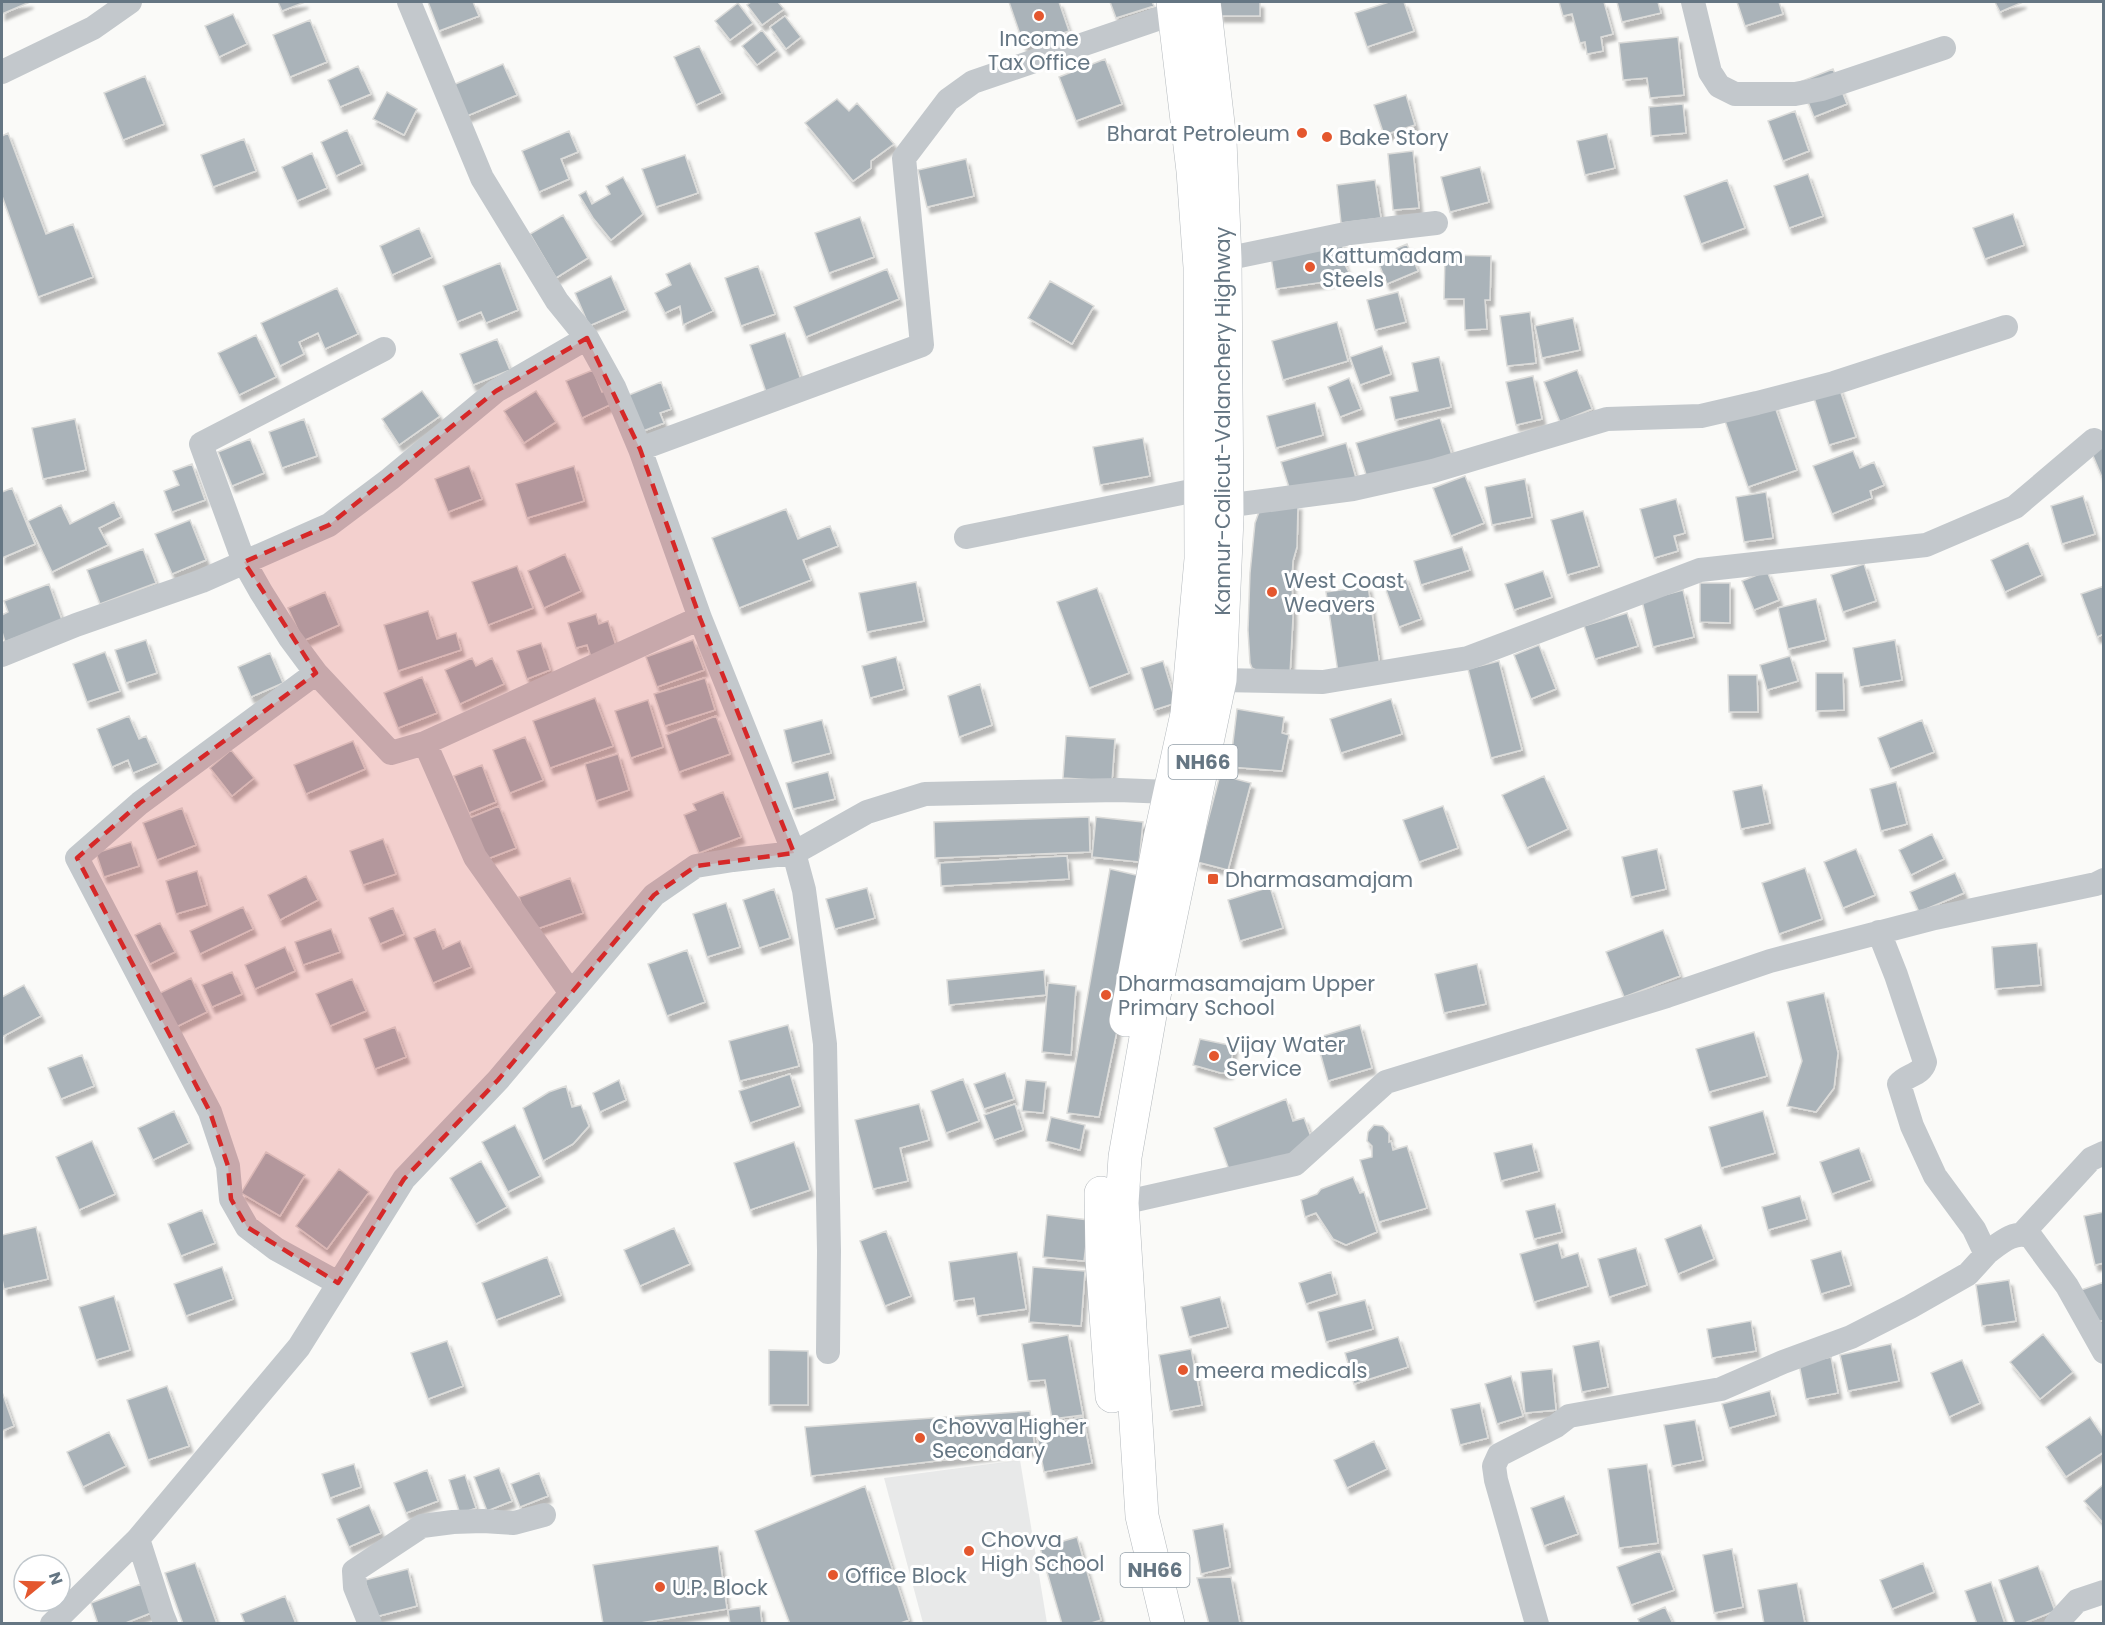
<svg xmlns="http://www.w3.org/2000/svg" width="2105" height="1625" font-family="Poppins,sans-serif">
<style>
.built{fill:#e8e9e9}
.building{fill:#aab3b9;stroke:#dcdcda;stroke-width:1.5;filter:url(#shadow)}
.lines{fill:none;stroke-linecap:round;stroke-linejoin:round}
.highway-casing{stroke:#b4b9bd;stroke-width:34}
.street{stroke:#c3c8cc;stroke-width:24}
.highway{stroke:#fff;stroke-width:33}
.marked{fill:#d62828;fill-opacity:0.2;stroke:#d62828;stroke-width:4.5;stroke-dasharray:12 8;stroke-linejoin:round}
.poi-dot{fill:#e4572e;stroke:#fff;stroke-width:2}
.labels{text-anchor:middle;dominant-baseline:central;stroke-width:6;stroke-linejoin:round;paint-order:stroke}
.shield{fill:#fff;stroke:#939fa8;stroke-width:1.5}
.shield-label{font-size:20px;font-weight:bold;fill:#657683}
.poi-label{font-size:21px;fill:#657683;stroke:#fff;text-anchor:start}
.street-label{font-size:21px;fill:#657683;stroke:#fff}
</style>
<defs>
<filter id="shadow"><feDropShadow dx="3.5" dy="6" stdDeviation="1.5" flood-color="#0004"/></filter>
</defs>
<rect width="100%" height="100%" fill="#fafaf8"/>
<path class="built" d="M1020,1460L1047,1623H923L884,1478Z"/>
<path class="building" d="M2,2H30L2,14Z
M278,2H305L282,11Z
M428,2H473L479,16L439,31Z
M751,2H778L784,9L762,25L747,5Z
M1009,2H1059L1069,31L1024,46Z
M1110,2H1152L1154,6L1116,18Z
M1219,2H1260V16H1220Z
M1389,2H1404L1414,31L1367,47L1355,13Z
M1559,2H1604L1613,34L1601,37L1603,51L1587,54L1585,42L1580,43L1572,14L1563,16Z
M1617,2H1658L1661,13L1622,22Z
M1737,2H1779L1783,14L1745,26Z
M1995,2H2023L2000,12Z
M738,3L753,23L730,40L715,21Z
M233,14L247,44L219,57L205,26Z
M785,16L801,37L786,49L770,27Z
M310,20L327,62L290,77L273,35Z
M762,30L777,50L757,65L742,46Z
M1678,37L1684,95L1650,98L1647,78L1623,80L1619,43Z
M699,46L722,93L696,105L674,57Z
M1105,59L1122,104L1076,121L1059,77Z
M503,64L517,95L467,116L453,85Z
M358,66L371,94L340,107L328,80Z
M1833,69L1847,104L1814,117L1800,82Z
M145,76L164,124L123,140L104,93Z
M387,92L417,109L404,135L373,119Z
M1406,95L1415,125L1384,135L1374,105Z
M837,99L849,111L857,103L894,144L871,161V168L853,181L805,123Z
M1683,104L1686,133L1651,136L1649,107Z
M1795,111L1809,151L1783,161L1768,121Z
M347,130L362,164L336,176L321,142Z
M569,131L578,152L561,159L569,179L539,192L522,151Z
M8,133L46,234L73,224L93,277L38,297L2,196V136Z
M1607,134L1615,168L1585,175L1577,141Z
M244,139L256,171L213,187L201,155Z
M1413,151L1419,208L1393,210L1388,154Z
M312,153L327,188L297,201L282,167Z
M685,155L698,193L656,207L642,169Z
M966,159L974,196L927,207L918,170Z
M1480,167L1489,202L1450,212L1441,177Z
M1808,174L1823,216L1789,228L1774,186Z
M623,177L643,214L611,240L593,218L579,195L586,191L592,204L610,194L606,186Z
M1375,180L1381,218L1341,223L1337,185Z
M1727,180L1745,228L1701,244L1684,196Z
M2013,214L2024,245L1985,259L1973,228Z
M563,215L588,258L556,278L530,234Z
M860,217L874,257L829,273L815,233Z
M419,228L432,257L392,275L380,246Z
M1342,242L1344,263L1352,278L1276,289L1271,257Z
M1407,244L1418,271L1387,284L1376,257Z
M1445,255L1491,256L1490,300H1485L1487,329L1465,330L1464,299H1444Z
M500,263L518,310L486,323L481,312L457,322L443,286Z
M690,263L713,311L683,325L680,306L665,313L655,293L671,285L666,274Z
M758,266L775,314L741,326L725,278Z
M887,269L899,299L806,337L794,307Z
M611,276L626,310L589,326L575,293Z
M1050,281L1094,306L1072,344L1028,318Z
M337,288L358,334L325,349L318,333L299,342L304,354L280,366L261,323Z
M1398,292L1406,322L1375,330L1367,300Z
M1530,312L1536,363L1507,366L1500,316Z
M1573,318L1580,350L1542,358L1535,326Z
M1337,322L1348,361L1283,380L1272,341Z
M785,333L801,380L766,392L750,345Z
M256,335L276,377L239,395L218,353Z
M497,339L510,370L473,385L460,354Z
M1382,346L1391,374L1360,385L1350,357Z
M1439,357L1451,407L1395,420L1390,397L1418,391L1412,363Z
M593,370L602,392L608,390L614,403L582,418L566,381Z
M1577,370L1592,409L1560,422L1544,382Z
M1533,376L1542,419L1516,425L1506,382Z
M1349,378L1361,409L1340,417L1328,387Z
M661,382L671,409L660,413L664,423L643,431L629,395Z
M1839,387L1856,437L1829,445L1813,395Z
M422,391L440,416L399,445L382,419Z
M536,391L556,422L524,443L504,411Z
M1315,403L1323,435L1276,448L1267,416Z
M1774,404L1797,470L1748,487L1725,421Z
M1440,418L1452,455L1368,481L1356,443Z
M75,419L86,470L43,479L32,428Z
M304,419L317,456L282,468L269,432Z
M1143,438L1150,476L1100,485L1093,447Z
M250,439L264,473L232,486L218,452Z
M1346,443L1356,478L1292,497L1281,462Z
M2104,446V482L2091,451Z
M1853,451L1860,468L1874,462L1884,485L1870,491L1872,498L1832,514L1813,466Z
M192,464L205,500L172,512L164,491L179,485L173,471Z
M469,466L482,499L448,512L435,479Z
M574,466L584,501L527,518L516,484Z
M1465,476L1484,523L1451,536L1433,488Z
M1525,479L1532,517L1492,525L1485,487Z
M12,488L35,544L2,558V492Z
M1766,492L1773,538L1744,542L1736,497Z
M2083,496L2095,534L2062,544L2051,506Z
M1676,499L1685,533L1674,536L1678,551L1654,558L1640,509Z
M114,502L121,517L99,528L108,545L52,572L28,521L61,505L70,524Z
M1298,504L1297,547L1293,561L1292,578L1293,617L1290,674L1260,672L1252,668L1250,663L1248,630L1250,573L1255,523L1260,509Z
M786,509L798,539L830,526L838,546L803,560L811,580L739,608L712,538Z
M1583,511L1599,566L1567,575L1551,520Z
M190,520L206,560L172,574L155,534Z
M2028,543L2042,575L2005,592L1991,560Z
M1462,547L1470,570L1421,585L1414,561Z
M143,549L156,583L100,604L87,570Z
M565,554L581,591L544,608L528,571Z
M1864,564L1876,601L1843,612L1831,575Z
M517,566L533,608L488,625L472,582Z
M1543,571L1552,597L1514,610L1505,584Z
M1767,571L1779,600L1754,610L1742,581Z
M1405,576L1421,619L1399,627L1384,584Z
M916,582L924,621L867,632L859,593Z
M1700,583H1730V623L1700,622Z
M49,584L62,620L5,642L2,632V615L8,612L4,601Z
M1368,586L1380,666L1338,672L1326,592Z
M2104,586V634L2097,637L2081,594Z
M1097,588L1129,673L1089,688L1057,602Z
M1683,590L1694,637L1653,647L1642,601Z
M325,592L339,625L303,641L288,608Z
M1816,599L1826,640L1788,649L1778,608Z
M428,611L437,639L456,633L461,650L398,671L384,625Z
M1627,613L1638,646L1595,659L1584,626Z
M596,614L599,624L608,621L617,649L591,657L587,645L576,648L568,623Z
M146,640L157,673L126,683L115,650Z
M693,640L704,670L657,687L646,657Z
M1895,640L1902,680L1860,687L1853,648Z
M541,643L550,670L527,679L517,651Z
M1539,645L1556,689L1531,699L1514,655Z
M105,652L120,691L87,702L73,664Z
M270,653L283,683L251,697L238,667Z
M1790,656L1798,681L1767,690L1760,665Z
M896,657L904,689L870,698L862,666Z
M472,658L476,666L492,658L504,684L460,704L445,670Z
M1163,661L1176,703L1154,710L1141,668Z
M1499,661L1522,750L1491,758L1468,669Z
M1816,673H1843L1844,710L1816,711Z
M1728,675H1757L1758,712H1729Z
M422,677L437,713L398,728L384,693Z
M705,678L715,710L665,726L654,694Z
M980,684L992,725L959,737L948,696Z
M595,698L613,746L550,768L533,721Z
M1391,699L1402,734L1341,753L1330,719Z
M648,700L663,747L631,758L615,711Z
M1237,709L1284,717L1282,733L1289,735L1282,771L1230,767Z
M129,716L139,739L146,736L158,763L133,773L128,760L112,767L97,729Z
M716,716L730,754L679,772L666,735Z
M822,720L831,753L792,763L784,730Z
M1922,720L1934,752L1890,769L1878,738Z
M1066,736L1115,739L1112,781L1063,778Z
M525,737L543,780L510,793L493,750Z
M353,741L365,769L306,794L294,765Z
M231,750L254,778L232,796L210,768Z
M618,754L629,790L596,801L585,764Z
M482,765L496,802L469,813L454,776Z
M828,772L835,799L793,809L786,783Z
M1220,775L1251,783L1228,870L1197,862Z
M1544,776L1568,829L1527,848L1502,795Z
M1896,782L1907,824L1881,831L1870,789Z
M1762,785L1770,823L1741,829L1733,791Z
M723,792L741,837L699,853L684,815L696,810L693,804Z
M499,806L516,848L482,861L465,820Z
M1443,806L1458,848L1419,862L1403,820Z
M182,808L196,845L157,860L143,823Z
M1089,817L1090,852L935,858L934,822Z
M1096,817L1143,822L1139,862L1092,857Z
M1932,834L1944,859L1911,875L1899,850Z
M383,839L396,874L363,885L350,851Z
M131,842L139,866L104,877L96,853Z
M1657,849L1666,889L1631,897L1622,857Z
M1856,849L1875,895L1843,908L1824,862Z
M1067,856L1069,879L941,886L940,863Z
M1805,868L1822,919L1779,934L1762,883Z
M1110,869L1149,878L1099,1117L1067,1113Z
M197,871L207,905L176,914L166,881Z
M1955,873L1964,893L1919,912L1910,892Z
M306,876L318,900L280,920L268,895Z
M570,878L583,913L531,931L519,897Z
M1270,887L1283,928L1240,941L1228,900Z
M867,888L875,918L835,929L826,899Z
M774,889L790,938L759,948L743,900Z
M726,903L740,947L707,957L693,914Z
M243,907L253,929L200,954L190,931Z
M393,908L404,934L380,944L369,918Z
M160,923L175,952L150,964L135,935Z
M331,929L340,952L303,965L295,942Z
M435,929L443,949L460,941L471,967L433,983L414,938Z
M1663,930L1680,976L1624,997L1606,952Z
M2037,943L2041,985L1995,989L1992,947Z
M285,947L295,971L255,989L245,965Z
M687,950L705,1002L667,1016L648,964Z
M1477,964L1486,1004L1444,1013L1435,974Z
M1044,970L1046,995L949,1005L947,980Z
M232,972L242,994L212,1007L202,985Z
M191,978L207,1012L174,1028L158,994Z
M352,979L366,1011L330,1026L316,994Z
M1048,983L1076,986L1071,1055L1042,1052Z
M24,985L41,1016L2,1037V997Z
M1824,993L1838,1053L1834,1088L1816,1112L1787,1106L1802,1061L1787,1002Z
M788,1025L799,1066L740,1081L729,1041Z
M1360,1025L1372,1068L1328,1081L1316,1038Z
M395,1027L406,1057L375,1069L364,1039Z
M1754,1032L1767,1076L1709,1092L1696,1049Z
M1200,1039L1234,1046L1229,1073H1221L1193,1065Z
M82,1055L94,1086L61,1099L48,1068Z
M1005,1073L1014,1099L984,1109L974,1084Z
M790,1074L800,1106L750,1123L739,1091Z
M963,1079L979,1121L946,1133L931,1091Z
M619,1080L626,1100L600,1112L593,1093Z
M1026,1080L1046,1082L1043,1113L1022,1111Z
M566,1086L572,1107L581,1105L589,1126L573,1144L543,1161L523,1108L549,1092Z
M1286,1099L1293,1121L1304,1118L1313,1142L1302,1152L1232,1178L1214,1128Z
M919,1104L929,1140L900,1148L908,1181L873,1189L855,1120Z
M1015,1104L1023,1130L994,1140L984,1115Z
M174,1111L189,1143L153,1160L138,1128Z
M1763,1111L1775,1153L1721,1168L1709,1127Z
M1051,1117L1085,1125L1080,1150L1046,1141Z
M515,1125L540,1176L508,1192L482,1142Z
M1374,1125L1383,1126L1389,1133V1142L1391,1141L1393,1150L1407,1146L1427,1208L1379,1222L1360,1160L1372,1157V1146L1367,1141L1368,1132Z
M92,1141L115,1194L79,1210L56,1157Z
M794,1142L810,1190L750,1210L734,1163Z
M1532,1144L1539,1171L1501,1181L1494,1153Z
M1859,1148L1871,1180L1832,1194L1820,1162Z
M266,1152L305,1175L280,1216L241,1193Z
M481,1161L507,1207L476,1224L450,1178Z
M339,1169L369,1192L327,1249L296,1226Z
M1353,1177L1360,1193L1364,1192L1377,1232L1346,1245L1333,1239L1316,1213L1305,1217L1301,1200L1317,1194L1321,1189Z
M1800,1196L1807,1219L1768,1230L1762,1207Z
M1555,1204L1562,1232L1534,1239L1526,1211Z
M202,1210L215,1243L181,1256L168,1224Z
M2104,1212V1263L2095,1265L2084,1216Z
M1047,1215L1089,1220L1084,1261L1043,1257Z
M1701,1225L1714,1259L1678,1274L1665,1239Z
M36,1227L48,1279L4,1289L2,1279V1235Z
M674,1228L690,1264L640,1286L624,1250Z
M886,1231L911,1296L885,1306L860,1241Z
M1558,1243L1562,1258L1578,1253L1588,1286L1534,1302L1520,1254Z
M1636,1248L1647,1285L1609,1297L1598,1259Z
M1841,1251L1851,1285L1821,1294L1811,1260Z
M1017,1252L1026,1309L977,1316L974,1298L954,1301L949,1262Z
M547,1257L561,1295L496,1320L482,1283Z
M222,1267L233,1299L186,1316L174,1284Z
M1033,1267L1085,1271L1081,1326L1029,1322Z
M1331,1272L1337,1294L1306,1304L1299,1283Z
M2009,1280L2016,1321L1982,1326L1976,1285Z
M2104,1282V1320L2092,1324L2081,1290Z
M114,1296L130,1350L96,1360L79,1307Z
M1220,1297L1228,1327L1189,1337L1181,1307Z
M1365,1300L1373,1329L1326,1342L1318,1312Z
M1751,1321L1756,1351L1712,1358L1707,1329Z
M2043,1334L2073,1372L2040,1399L2010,1362Z
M1068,1335L1083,1415L1052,1419L1045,1380L1028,1381L1022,1344Z
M1398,1337L1408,1367L1354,1384L1345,1353Z
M447,1341L463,1386L428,1399L411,1353Z
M1599,1341L1608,1387L1582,1392L1573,1346Z
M1891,1344L1899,1381L1848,1391L1840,1355Z
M1191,1349L1202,1405L1170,1411L1159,1355Z
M769,1350L808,1351V1405H769Z
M1831,1357L1838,1393L1806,1399L1799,1364Z
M1962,1360L1980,1403L1949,1417L1931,1373Z
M1552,1369L1556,1410L1525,1413L1521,1372Z
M1511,1376L1523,1416L1497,1424L1485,1384Z
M167,1386L189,1446L148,1460L127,1400Z
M1770,1391L1776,1415L1729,1428L1722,1404Z
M2,1392L14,1426L2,1431Z
M1480,1403L1488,1438L1460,1445L1451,1409Z
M1030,1411L1035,1449L811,1476L805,1427Z
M1083,1417L1092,1463L1044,1472L1035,1426Z
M2090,1417L2104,1438V1452L2066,1477L2046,1447Z
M1695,1420L1703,1460L1672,1466L1664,1425Z
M109,1432L126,1466L83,1487L67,1452Z
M1374,1441L1387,1469L1347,1488L1334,1460Z
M354,1464L361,1487L330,1498L322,1474Z
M1647,1464L1658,1543L1619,1548L1608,1469Z
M499,1468L512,1501L487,1511L474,1477Z
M427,1470L438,1501L406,1513L394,1483Z
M539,1473L548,1496L520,1507L511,1484Z
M465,1475L476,1508L460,1514L449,1480Z
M2104,1484V1524L2084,1501Z
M865,1486L909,1620L898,1624H790L755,1531Z
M1564,1496L1578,1534L1544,1546L1531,1508Z
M369,1505L381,1533L349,1547L337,1519Z
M1223,1524L1230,1567L1201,1574L1193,1530Z
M1077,1537L1101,1620L1088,1624H1062L1040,1548Z
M718,1546L727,1609L634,1624H603L593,1565Z
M1732,1549L1743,1607L1714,1613L1703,1555Z
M1660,1551L1674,1590L1631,1605L1617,1567Z
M195,1563L217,1624H183L165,1573Z
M1923,1563L1934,1592L1892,1609L1880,1580Z
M2038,1566L2055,1611L2022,1624H2015L1999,1580Z
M408,1569L417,1606L375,1617L365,1580Z
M1231,1577L1240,1624H1209L1197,1578Z
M1991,1582L2005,1624H1977L1965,1591Z
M1797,1583L1805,1624H1764L1758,1590Z
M141,1584L151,1613L123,1624H98L91,1603Z
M285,1596L296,1624H245L241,1614Z
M760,1606L762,1624H730L728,1610Z
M1665,1607L1673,1624H1640L1638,1619Z"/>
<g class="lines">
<defs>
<path id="highway" d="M1126,1020L1160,838L1187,714L1201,559L1200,267L1193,171L1173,2
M1101,1193L1102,1260L1112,1396
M1168,1624L1142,1516L1122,1203L1125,1157L1150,1015L1220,680L1227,518L1225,259L1220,141L1204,2"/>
</defs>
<use href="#highway" class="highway-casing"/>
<path class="street" d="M409,2L482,178L557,301L587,338L614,387L640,449L700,618L794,853L804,890L825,1044L829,1251L828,1352
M1693,2L1710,72L1719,86L1735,94H1795L1822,89L1944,48
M2,72L93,28L130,2
M1225,259L1350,233L1436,223
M384,349L201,444L244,562L261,592L290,638L316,673L391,753L425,743L475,857L571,993
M640,449L922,345L904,158L948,100L973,82L1175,13
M1225,506L1353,489L1433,471L1607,419L1701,416L1757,403L1834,383L2006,327
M966,537L1201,489
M2,655L76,625L202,581L329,525L390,479L496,391L587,338
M316,673L140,803L77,858L210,1112L228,1166L231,1199L247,1227L276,1249L338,1283
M1220,680L1323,682L1468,658L1700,570L1926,545L2015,507L2094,440
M425,743L700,618
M1879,932L1896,975L1925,1062C1921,1076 1907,1074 1899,1084L1912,1126L1935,1176L1974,1229L1983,1248L1988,1252C2000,1243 2016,1229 2031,1237L2067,1286L2104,1352
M1122,1203L1295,1164L1386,1082L1667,996L1770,961L1935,918L2096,884L2104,880
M2022,1234L2091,1159L2104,1153
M138,1539L162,1614L166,1624
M52,1624L138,1539L299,1347L404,1179L498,1080L654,895L696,866L733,860L794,853L867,812L925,794L1118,790L1170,792
M370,1624L355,1587L354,1571L422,1526L453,1522L483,1521L514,1523L544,1515
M1537,1624L1496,1480L1494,1466L1499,1455L1556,1426L1569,1416L1721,1389L1783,1362L1851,1337L1910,1307L1968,1274L1988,1252
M2056,1624L2077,1601L2104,1592"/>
<use href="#highway" class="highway"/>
</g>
<path class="marked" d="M587,338L640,449L700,618L794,853L696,866L654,895L498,1080L404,1179L338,1283L247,1227L231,1199L228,1166L210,1112L77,858L140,803L316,673L244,562L329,525L496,391Z"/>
<g class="poi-dot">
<circle cx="1039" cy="16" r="6"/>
<circle cx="1302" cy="133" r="6"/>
<circle cx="1327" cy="137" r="6"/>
<circle cx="1310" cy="267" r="6"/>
<circle cx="1272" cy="592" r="6"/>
<rect x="1207" y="873" width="12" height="12" rx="3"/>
<circle cx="1106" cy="995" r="6"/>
<circle cx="1214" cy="1056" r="6"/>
<circle cx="1183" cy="1370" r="6"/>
<circle cx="920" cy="1438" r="6"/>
<circle cx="969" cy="1551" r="6"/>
<circle cx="833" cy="1575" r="6"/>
<circle cx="660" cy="1587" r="6"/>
</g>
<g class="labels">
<g class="shield">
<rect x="1168.5" y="745" width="69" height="34" rx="4.5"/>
<rect x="1120.5" y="1553" width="69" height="34" rx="4.5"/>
</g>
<g class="shield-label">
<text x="1203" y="762">NH66</text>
<text x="1155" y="1570">NH66</text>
</g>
<g class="poi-label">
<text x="1039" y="38" text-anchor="middle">Income<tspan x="1039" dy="24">Tax Office</tspan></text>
<text x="1290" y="133" text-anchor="end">Bharat Petroleum</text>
<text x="1339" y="137">Bake Story</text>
<text x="1322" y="255">Kattumadam<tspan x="1322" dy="24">Steels</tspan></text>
<text x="1284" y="580">West Coast<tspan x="1284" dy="24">Weavers</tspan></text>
<text x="1225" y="879">Dharmasamajam</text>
<text x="1118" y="983">Dharmasamajam Upper<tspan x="1118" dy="24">Primary School</tspan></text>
<text x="1226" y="1044">Vijay Water<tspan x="1226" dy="24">Service</tspan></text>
<text x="1195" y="1370">meera medicals</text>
<text x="932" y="1426">Chovva Higher<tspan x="932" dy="24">Secondary</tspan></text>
<text x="981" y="1539">Chovva<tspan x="981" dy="24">High School</tspan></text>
<text x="845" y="1575">Office Block</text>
<text x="672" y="1587">U.P. Block</text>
</g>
<g class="street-label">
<text transform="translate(1222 421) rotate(-90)">Kannur-Calicut-Valanchery Highway</text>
</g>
</g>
<rect width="2105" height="1625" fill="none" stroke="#657683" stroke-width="6"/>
<g transform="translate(42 1583) rotate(71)"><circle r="28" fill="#ffffff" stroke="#c1c8cd" stroke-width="1.5"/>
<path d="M0-4.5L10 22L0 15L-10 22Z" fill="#e4572e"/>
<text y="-9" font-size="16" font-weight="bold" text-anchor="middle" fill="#657683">N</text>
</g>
</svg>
